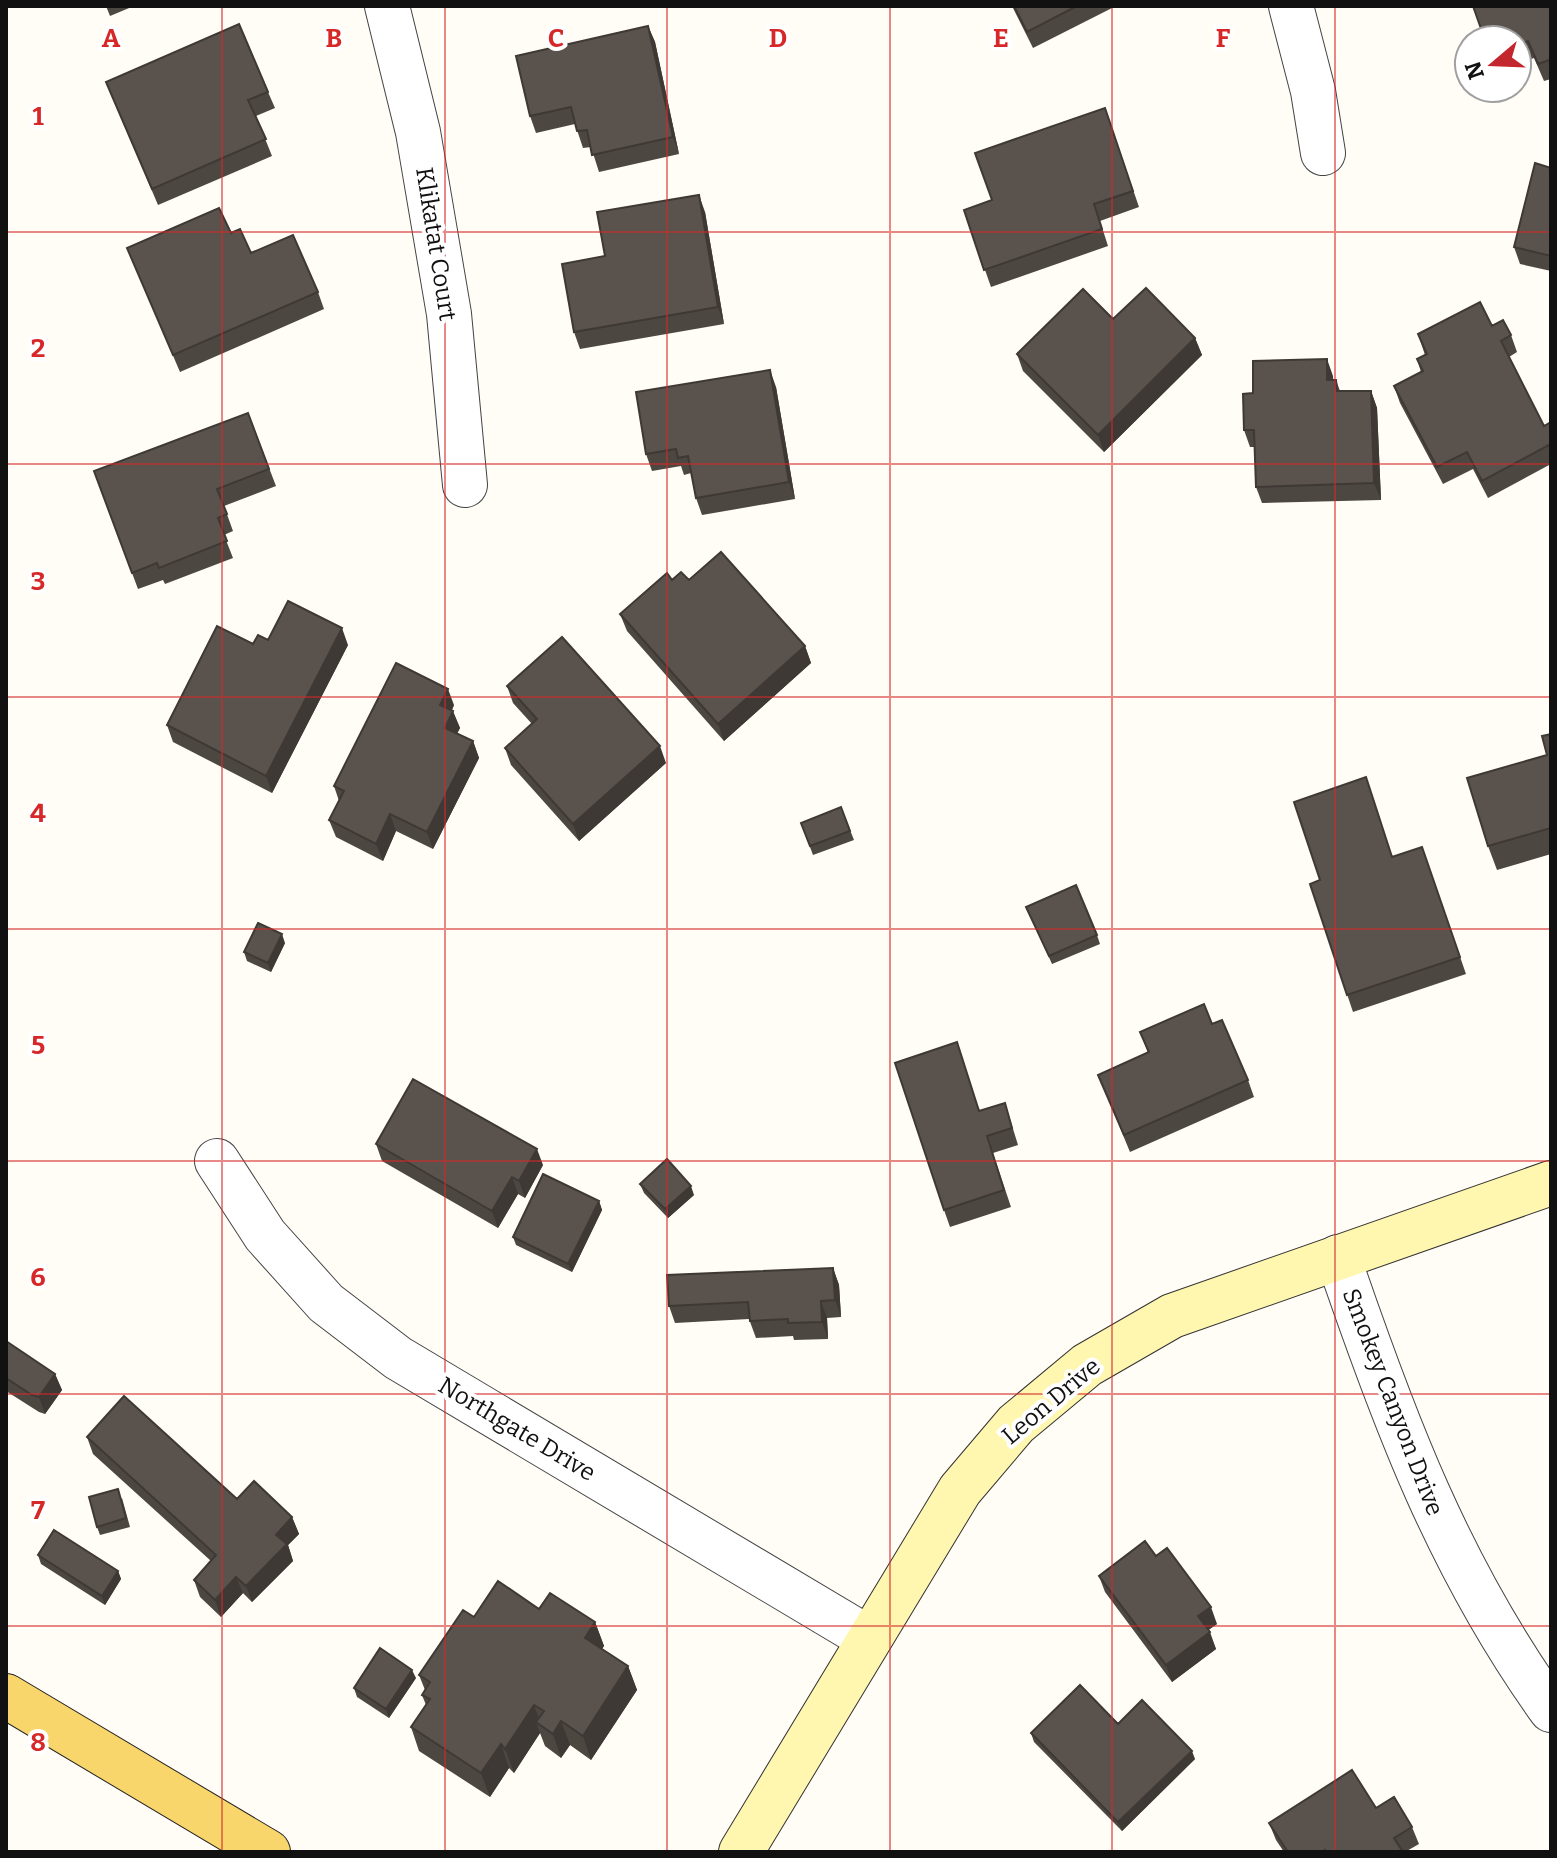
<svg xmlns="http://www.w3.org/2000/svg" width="1557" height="1858" font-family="Bitter,serif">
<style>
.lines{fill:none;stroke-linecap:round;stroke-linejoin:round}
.street-casing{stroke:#444;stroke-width:46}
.secondary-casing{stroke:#333;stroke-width:46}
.primary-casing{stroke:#222;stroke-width:46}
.street{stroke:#fff;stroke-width:44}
.secondary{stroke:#fff6b0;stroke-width:44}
.primary{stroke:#f9d66b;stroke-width:44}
.wall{fill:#4d4742}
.shaded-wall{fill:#3f3936}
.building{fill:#5a524d;stroke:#3f3936;stroke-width:2}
.grid{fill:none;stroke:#d62828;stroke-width:2;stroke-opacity:0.55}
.labels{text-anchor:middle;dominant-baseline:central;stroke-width:8;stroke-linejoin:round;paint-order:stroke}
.street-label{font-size:24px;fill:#111;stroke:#fff}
.grid-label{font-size:26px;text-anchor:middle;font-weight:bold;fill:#d62828;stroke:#fff;stroke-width:8;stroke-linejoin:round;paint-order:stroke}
</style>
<rect width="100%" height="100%" fill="#fffdf5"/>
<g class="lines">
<defs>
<path id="street" d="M387,6L418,132L449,314L465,485
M1291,6L1313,91L1323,153
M217,1161L265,1235L326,1303L398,1358L868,1638
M1338,1257C1394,1421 1449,1568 1551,1710"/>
<path id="secondary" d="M741,1852L960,1490L1016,1424L1087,1365L1172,1316L1551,1183"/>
<path id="primary" d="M6,1696L268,1852"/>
</defs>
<use href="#street" class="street-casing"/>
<use href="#secondary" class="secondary-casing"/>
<use href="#primary" class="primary-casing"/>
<use href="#street" class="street"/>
<use href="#secondary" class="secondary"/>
<use href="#primary" class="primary"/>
</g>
<path class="wall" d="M106,6H134L110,16Z
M1012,6H1116L1033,48Z
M1551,6V79L1544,81L1534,58L1517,64V40Z
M648,26L655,42L679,154L599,172L591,147L583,148L575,124L536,133L530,116Z
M106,82L268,92L275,108L256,116L272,156L158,205Z
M1105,108L1139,207L1100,221L1108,246L991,287L964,210L992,200Z
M1551,168V271L1520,264L1514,247Z
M705,212L724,324L580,349L574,332Z
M231,233L251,253L318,292L324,309L180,372L127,248Z
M1113,319L1195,338L1202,355L1104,452L1023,371L1017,354Z
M1492,326L1511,335L1517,352L1509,357L1544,426L1551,422V464L1488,498L1473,469L1443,484L1400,403L1394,386L1421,372L1417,359L1425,355L1418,334Z
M1333,376V380H1336L1340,391H1371L1377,408L1381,500L1262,503L1256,487L1255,447H1250L1244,430L1253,393Z
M776,387L795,499L702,515L696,498L691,473L684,475L681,466L652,471L646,454Z
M248,413L276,486L224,506L233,531L224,535L233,558L165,584L163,580L138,589L94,471Z
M672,580H689L805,646L811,663L724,741L627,631L620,614Z
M268,640L348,645L272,793L173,742L167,725Z
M507,686L666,763L579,841L511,765L505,748L532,724L513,703Z
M454,705L452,710L460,728L457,733L473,741L479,758L433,849L396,831L383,861L336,837L329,820L339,801L334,786Z
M1551,734V854L1497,870L1488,846L1547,755Z
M841,807L854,840L813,855L801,823Z
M1422,847L1466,974L1353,1012L1310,884Z
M1026,907L1097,935L1100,944L1052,964Z
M285,943L271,972L247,961L244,952Z
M1212,1024L1248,1080L1254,1097L1130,1152L1098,1075L1148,1053L1140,1032Z
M1005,1103L1018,1145L993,1153L1011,1207L950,1227L944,1210L980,1111Z
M376,1144L543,1165L525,1198L518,1194L498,1228L382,1161Z
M640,1184L694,1195L668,1218L644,1193Z
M599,1201L602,1210L572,1272L516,1245L513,1237Z
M833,1268L839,1285L841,1317L827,1318L828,1339L794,1340L793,1336L756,1338L749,1319L675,1323L669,1306Z
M6,1341L55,1374L62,1390L45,1414L39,1412L6,1391Z
M87,1437L237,1499L292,1517L299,1534L288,1545L293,1561L252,1602L243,1593L221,1617L200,1597L194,1580L211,1561L93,1454Z
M122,1498L130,1527L100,1535L97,1527Z
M38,1555L118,1571L121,1579L105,1605L41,1564Z
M1156,1556L1217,1624L1208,1630L1216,1649L1172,1682L1105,1592L1099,1576Z
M539,1609L595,1622L604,1646L602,1649L628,1666L637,1690L591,1760L570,1745L561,1758L545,1746L540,1733L514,1773L509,1768L490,1797L419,1751L411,1727L426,1705L422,1695L425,1690L419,1675L474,1617Z
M416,1678L389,1718L357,1697L354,1688Z
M1118,1724L1195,1759L1122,1831L1034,1742L1031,1733Z
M1376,1808L1412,1827L1419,1844L1405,1852H1284L1276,1840L1269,1823Z"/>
<path class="shaded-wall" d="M648,26L655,42L679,154L673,137Z
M699,195L705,212L724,324L718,307Z
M1195,338L1202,355L1104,452L1098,435Z
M1327,359L1333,376L1334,397L1327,380Z
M770,370L776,387L795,499L789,482Z
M1371,391L1377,408L1381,500L1374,483Z
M342,628L348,645L272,793L266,776Z
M805,646L811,663L724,741L718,724Z
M448,689L454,705L446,722L440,705Z
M453,711L460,728L452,744L445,728Z
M473,741L479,758L433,849L427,832Z
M660,746L666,763L579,841L573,824Z
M390,814L396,831L383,861L376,844Z
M282,934L285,943L271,972L268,963Z
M537,1149L543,1165L525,1198L519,1181Z
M512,1177L518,1194L498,1228L492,1211Z
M691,1186L694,1195L668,1218L665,1209Z
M599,1201L602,1210L572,1272L568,1264Z
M833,1268L839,1285L841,1317L835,1300Z
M821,1301L827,1318L828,1339L822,1322Z
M55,1374L62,1390L45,1414L39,1397Z
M292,1517L299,1534L288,1545L293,1561L252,1602L246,1586L276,1535Z
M118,1571L121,1579L105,1605L102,1596Z
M236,1577L243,1593L221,1617L215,1600Z
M1211,1607L1217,1624L1204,1633L1198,1616Z
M595,1622L604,1646L593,1662L585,1638Z
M1210,1632L1216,1649L1172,1682L1166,1665Z
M628,1666L637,1690L591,1760L583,1736Z
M412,1670L416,1678L389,1718L386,1709Z
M534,1705L542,1727L536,1722L540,1733L514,1773L505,1749Z
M561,1721L570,1745L561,1758L553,1734Z
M501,1744L509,1768L490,1797L481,1773Z
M1192,1751L1195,1759L1122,1831L1118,1822Z"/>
<path class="building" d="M1014,6H1077L1027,32Z
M1473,6H1551V67L1549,60L1538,64L1528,41L1517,45V40H1485Z
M239,24L268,92L248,100L266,139L152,189L106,82Z
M648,26L673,137L592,155L587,130L577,131L571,107L530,116L516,56Z
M1105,108L1133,191L1094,204L1102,229L984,270L964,210L992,200L975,153Z
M1535,163L1551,168V256L1514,247Z
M699,195L718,307L574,332L562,264L605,256L597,212Z
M219,208L231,233L240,229L251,253L293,235L318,292L173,355L127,248Z
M1146,288L1195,338L1098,435L1017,354L1083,289L1113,319Z
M1480,302L1492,326L1503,320L1511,335L1501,341L1544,426L1551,422V444L1482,481L1467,452L1437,467L1394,386L1423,371L1417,359L1427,354L1418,334Z
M1327,359V380H1336L1337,391H1371L1374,483L1256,487L1254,430H1244L1243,394L1253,393V361Z
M770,370L789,482L696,498L688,456L678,458L676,449L646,454L636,392Z
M248,413L269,469L217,489L227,514L218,518L227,541L159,568L157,563L132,573L94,471Z
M721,552L805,646L718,724L620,614L667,573L672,580L681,572L689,580Z
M288,601L342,628L266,776L167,725L217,626L253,644L258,635L268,640Z
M562,637L660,746L573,824L505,748L537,719L507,686Z
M396,663L448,689L440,705L453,711L445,728L473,741L427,832L390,814L376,844L329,820L344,791L334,786Z
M1551,734V828L1488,846L1467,778L1547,755L1542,736Z
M1366,777L1392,857L1422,847L1460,957L1347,995L1310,884L1320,880L1294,802Z
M841,807L850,831L810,846L801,823Z
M1076,885L1097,935L1049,956L1026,907Z
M258,923L282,934L268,963L244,952Z
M1204,1004L1212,1024L1222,1020L1248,1080L1124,1135L1098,1075L1149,1052L1140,1032Z
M957,1042L979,1111L1005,1103L1012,1128L987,1136L1004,1190L944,1210L895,1063Z
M413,1079L537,1149L519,1181L512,1177L492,1211L376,1144Z
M667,1159L691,1186L665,1209L640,1184Z
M543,1174L599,1201L568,1264L513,1237Z
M833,1268L835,1300L821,1301L822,1322L788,1323V1319L750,1321L748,1302L669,1306L667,1275Z
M6,1341L55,1374L39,1397L32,1395L6,1378Z
M124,1396L237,1499L254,1481L292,1517L276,1535L287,1544L246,1586L236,1577L215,1600L194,1580L216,1555L87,1437Z
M118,1489L126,1518L97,1527L89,1497Z
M54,1530L118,1571L102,1596L38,1555Z
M1145,1541L1156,1556L1167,1548L1211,1607L1198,1616L1210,1632L1166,1665L1099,1576Z
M498,1581L539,1609L550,1593L595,1622L585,1638L628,1666L583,1736L561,1721L553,1734L536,1722L544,1711L534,1705L505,1749L501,1744L481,1773L411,1727L430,1699L422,1695L430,1682L419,1675L463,1610L474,1617Z
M380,1648L412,1670L386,1709L354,1688Z
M1080,1685L1118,1724L1142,1700L1192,1751L1118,1822L1031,1733Z
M1352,1770L1376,1808L1394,1797L1412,1827L1394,1838L1403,1852H1326L1325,1850L1322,1852H1288L1269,1823Z"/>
<path class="grid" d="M222,6V1852M445,6V1852M667,6V1852M890,6V1852M1112,6V1852M1335,6V1852M6,232H1551M6,464H1551M6,697H1551M6,929H1551M6,1161H1551M6,1394H1551M6,1626H1551"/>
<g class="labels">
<g class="street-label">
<text transform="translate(436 244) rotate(81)">Klikatat Court</text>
<text transform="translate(1051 1401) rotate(-40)">Leon Drive</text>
<text transform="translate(1393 1402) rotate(69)">Smokey Canyon Drive</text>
<text transform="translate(517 1429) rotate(31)">Northgate Drive</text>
</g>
</g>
<g class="grid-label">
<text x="111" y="47">A</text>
<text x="334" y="47">B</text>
<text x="556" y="47">C</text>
<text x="778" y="47">D</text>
<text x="1001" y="47">E</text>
<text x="1223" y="47">F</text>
<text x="38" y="125">1</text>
<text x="38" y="357">2</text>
<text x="38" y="590">3</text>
<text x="38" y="822">4</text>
<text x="38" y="1054">5</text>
<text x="38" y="1286">6</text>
<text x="38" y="1519">7</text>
<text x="38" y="1751">8</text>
</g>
<rect width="1557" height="1858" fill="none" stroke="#111111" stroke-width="16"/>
<g transform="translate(1493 64) rotate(251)"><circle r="38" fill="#ffffff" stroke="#a0a0a0" stroke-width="2"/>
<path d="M0-6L14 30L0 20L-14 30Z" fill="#c4262e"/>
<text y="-12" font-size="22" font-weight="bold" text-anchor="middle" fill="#111111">N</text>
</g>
</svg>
